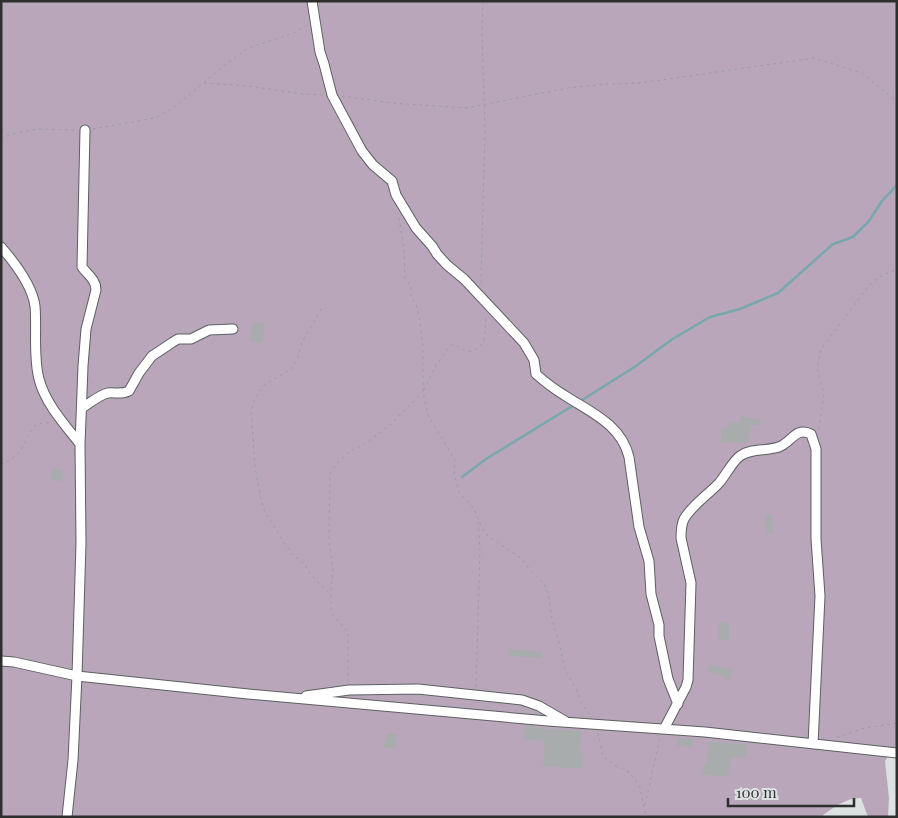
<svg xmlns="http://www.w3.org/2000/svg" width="898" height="818" font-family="'Playfair Display',serif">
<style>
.green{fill:#b9a6bb}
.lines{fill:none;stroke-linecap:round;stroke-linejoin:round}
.stream{stroke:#78a8ad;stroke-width:2.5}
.building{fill:#a8acad}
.street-casing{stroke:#5c6061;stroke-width:11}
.path{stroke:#999d9d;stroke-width:1;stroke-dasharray:2.5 4;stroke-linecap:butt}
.street{stroke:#fff;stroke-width:9}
</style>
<rect width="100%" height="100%" fill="#dce1e1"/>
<path class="green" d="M1,1H897V756L889,755L885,761L889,798L888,817H868L861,798C848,797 834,807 823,815V817H1Z"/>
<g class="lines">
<path class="stream" d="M579,402L636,366L671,340L710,317L740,309L778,293L833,244L853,237L869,221L882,201L897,185
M462,477L486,459L574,405"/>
</g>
<path class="building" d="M253,322L265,324L262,343L249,341Z
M741,416L761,420V426L751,425L748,442L721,443V429L729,428V422H740Z
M52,468L63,470L61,482L51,480Z
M771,514L774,534H766L765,515Z
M718,622H729V640H718Z
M509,649L542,652L541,658L508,656Z
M709,665L733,670L729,680L723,678L724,676L707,672Z
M525,725L535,726L534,728L581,731L580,753H583L582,769L543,766L545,741L523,739Z
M387,733L397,735L395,749L384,747Z
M677,738L693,739L692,747L677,746Z
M709,741L747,745L746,758L731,757L728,777L702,774L703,764L706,765Z"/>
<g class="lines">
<defs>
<path id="street" d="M312,1L320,52L324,64L332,95L362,151L373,165L392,181L396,195L416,228L432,246L437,254L447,265L464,279L524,343L534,360L536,374C545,382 554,389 564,395C590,412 621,424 629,457L639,527L649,561L651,594L659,625V636L668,679L678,704
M1,247C15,263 32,285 35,306C37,330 33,356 39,379C45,403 65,425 80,444
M82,408C90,403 99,395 108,393C115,392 121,395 129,391L139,373L152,356L173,342L178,339H191L209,330L233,329
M1,661L14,662L77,676L248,694L548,721L705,732L897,753
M306,696L349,690L418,689L522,700L539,706L565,721
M664,729L686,687L688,680L691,583L681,538C681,532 681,525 684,519C692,505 708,495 719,483C726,475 732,462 740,456C752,447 769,452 781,446C793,440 796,427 811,434L816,449V539L820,596L813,744
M67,817L73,760L77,676L81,543L80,444L83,366L86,329L96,290C96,280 88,275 82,267L85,130"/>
</defs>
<use href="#street" class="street-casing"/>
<path class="path" d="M204,83L248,86L303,94L323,95
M342,96L392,103L466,108L568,88L607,84L640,83L814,58L862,73L897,102
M93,129L155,118L172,109L225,65L248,48L294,33L307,25
M1,138L12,134L37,129L77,130
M399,218L404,250L405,278L411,287V298L416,304L420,321L423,349V392L428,415L455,460L454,473L459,492L474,509L483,530L488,536L522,559L531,571L543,582L548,592L552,619L560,646L565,670L577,691L581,702L589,714
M481,283L485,130L482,32L483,1
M321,309L302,342L297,360L291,369L264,385L255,398L251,411L255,467L261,499L265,512L287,547L294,556L304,563L309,572L330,595
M424,390L436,365L450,346L452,345C459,345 461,350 467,351C471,352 475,350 478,348C488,340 484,328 486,318
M819,429L824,394L817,368L821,349L870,284L883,275L897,269
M1,465C8,461 16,457 20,451C32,434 27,421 52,423
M348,682V632L334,616L331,610V588L333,570L329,539L330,474L336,464L350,451L363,445L390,425L422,393
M476,687L480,549L478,521
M598,733L603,756L614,765L629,772L640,787L646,817
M837,737L865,728L897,723
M645,805L660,738"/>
<use href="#street" class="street"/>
</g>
<rect width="898" height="818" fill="none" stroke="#2d2f2f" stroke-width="5"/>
<path d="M728 798v8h126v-8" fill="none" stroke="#2d2f2f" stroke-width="2.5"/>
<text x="736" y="798" font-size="15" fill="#2d2f2f" stroke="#dce1e1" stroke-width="4" paint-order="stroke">100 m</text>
</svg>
